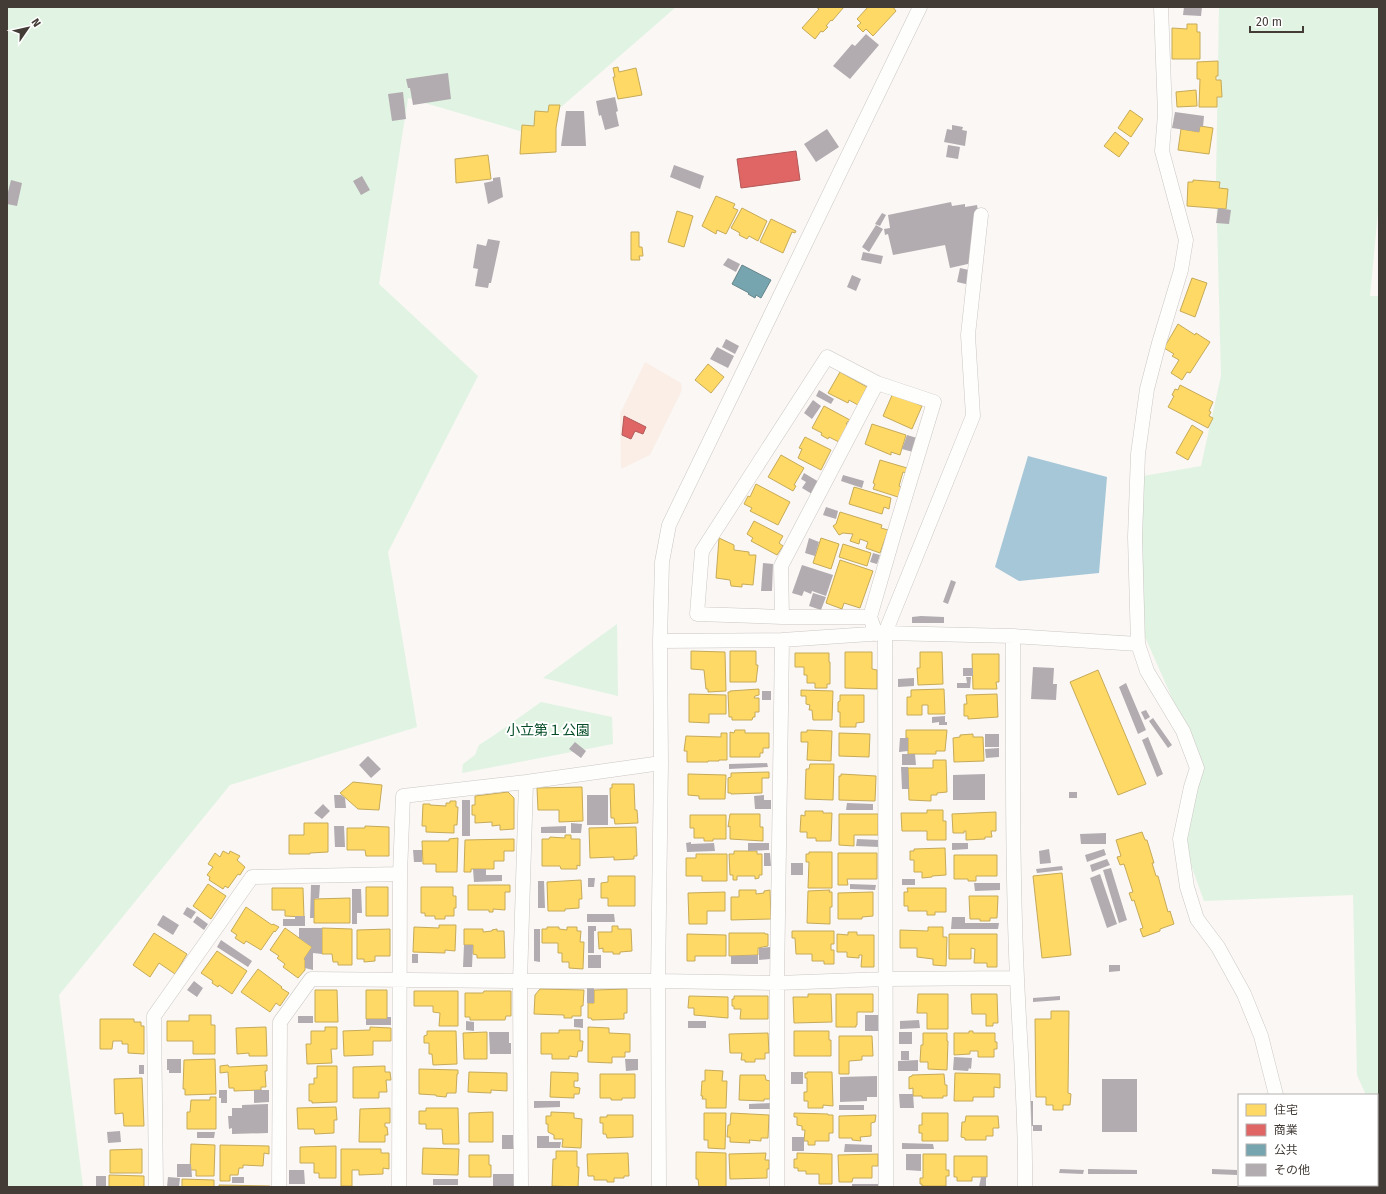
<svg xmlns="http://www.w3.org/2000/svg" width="1386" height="1194" font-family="'Fira Sans','Noto Sans JP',sans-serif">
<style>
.built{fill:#fbeee6}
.green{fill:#e1f3e2}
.water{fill:#a6c7d7}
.homes{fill:#ffd966;stroke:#c6aa58}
.shops{fill:#e06666;stroke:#b15958}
.public{fill:#76a5af;stroke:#66858b}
.building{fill:#b2acb1}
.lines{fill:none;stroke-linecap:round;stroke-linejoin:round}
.minor-casing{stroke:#cbc7c4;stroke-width:15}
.minor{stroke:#fefefd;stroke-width:14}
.labels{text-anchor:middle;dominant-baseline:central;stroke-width:4;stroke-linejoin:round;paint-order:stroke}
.park-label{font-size:14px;fill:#044c26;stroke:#fff}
</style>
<rect width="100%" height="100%" fill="#faf7f4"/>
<path class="built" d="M645,362L681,383L682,390L650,455L621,469L620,414Z"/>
<path class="green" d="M7,7H676L530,134L408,98L379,284L478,376L388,552L417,727L230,785L59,995L83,1187H7Z
M1219,7H1379V201L1370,296H1379V1123L1377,1118V1095H1366L1357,1075L1353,895L1204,901L1183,843L1196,752L1134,612L1143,476L1201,466L1221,376L1216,183Z
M617,624L618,696L543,678Z
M541,702L612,717L613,744L462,773L463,764L475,755L479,745L493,736Z"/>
<path class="water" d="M1028,456L1107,477L1099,573L1019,581L995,567Z"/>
<path class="homes" d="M816,7H844L832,21L831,20L826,26L828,27L823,32L821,31L815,39L802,28L819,9Z
M868,7H893L896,11L873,36L866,29L863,32L857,26L861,23L857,19Z
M1187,24H1197V32H1200V59H1172V28L1187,29Z
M1218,61V76H1216V80H1221L1222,97H1217V107H1199L1200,79H1197V62Z
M618,67L619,72L636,68L642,95L618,99L613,77H615L613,68Z
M1196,90L1197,106L1177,107L1176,92Z
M549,105H560L556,128V152L520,154L522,125L534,126L535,111L548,112Z
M1130,110L1143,119L1131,137L1118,128Z
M1200,126L1213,128L1209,154L1178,150L1181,129L1199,132Z
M1115,132L1129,143L1119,157L1104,146Z
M488,155L491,179L456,183L455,159Z
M1193,180L1220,182L1219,188L1228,189L1226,209L1187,206L1188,182H1193Z
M716,196L735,204L733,208L738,210L726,234L717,230L716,234L702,226Z
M742,208L767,221L758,241L749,236L747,239L739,235L740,233L731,228Z
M677,211L693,216L684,247L668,242Z
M771,219L796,231L795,233L792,232L783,253L760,242Z
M631,232H639V247H642L643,256H639L640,260H631Z
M1192,278L1207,283L1195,317L1180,311Z
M1178,324L1195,335L1196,333L1210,342L1190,373L1187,372L1182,380L1171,373L1179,360L1172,356L1174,354L1164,348Z
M708,364L724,377L711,393L695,380Z
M840,372L867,387L858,405L849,400L848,403L828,393Z
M1180,385L1213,402L1209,411L1211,412L1209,416L1213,418L1208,428L1168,407L1174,396L1172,395L1175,389L1178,390Z
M893,393L922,406L912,429L883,416Z
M824,406L850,420L849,422L848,421L846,424H848L839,442L829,437L828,439L821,435L822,433L812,428Z
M872,424L906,435L900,455L891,452V455L865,444Z
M1192,425L1203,432L1188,460L1176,453Z
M805,437L831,450L821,470L798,458L802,449L799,448Z
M781,455L804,468L794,485L796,486L793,491L768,477Z
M880,460L907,468L906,473L903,472L899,486L901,487L898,497L873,489L875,484L873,483Z
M756,484L790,502L778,525L750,511L752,508L744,504L748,496L750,497Z
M854,487L891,498L889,509L884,507L882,514L849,504Z
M840,512L882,525L881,528L888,530L880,553L866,548L868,542L860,539L859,544L850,541L853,534L843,533L839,535L833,526L836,524Z
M754,521L783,536L779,543L783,546L777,555L751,541L753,538L747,534Z
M719,538L734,545V550L749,552V555H756L753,585L742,584V587L731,586L730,580L716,578Z
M821,538L839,544L831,569L813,563Z
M843,544L871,553L867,566L839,557Z
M840,560L873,571L860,608L844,603L842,609L826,603Z
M691,651L725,652L726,691L708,692V689H706L704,670L691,669Z
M730,651H756V665H758L756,682H730Z
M845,652H872V669L877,670V689L845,688Z
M920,652H942L943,684L918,685L917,668H920Z
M795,653H829V662H830V684H827V688H815V683H807V675H804V667H795Z
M972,654H999V682H996L997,689H973Z
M1098,670L1146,784L1118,795L1070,682Z
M759,689V695L755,696L754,698H759V712H755V717H753L752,720H732V717H729L728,692H730V691Z
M944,689L945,714H928V705H922V715H907V697H911V690Z
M801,690L833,691L832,720H813L812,710H809L810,705L806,704V696H801Z
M689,694L726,695V714H709V723L689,722Z
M997,694L998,717L968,719V716H964V704H967L966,695Z
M840,695H864V722L856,723V727H840V712H838V702L840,701Z
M735,730H745V733H769V748H763V753H760V757H730V732L734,733Z
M807,730L832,731L831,761L807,760L808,742H801V732H807Z
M906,730H947L945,751H936V754H908V738H906Z
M721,733H727V760H719V761H708V762H687V751H684L686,736L721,737Z
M839,733L870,734L869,757L839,756Z
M973,734V737H983L984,761L954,762L953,738L960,737V735Z
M933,760H946L947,792L937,793V795H931V801L909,800L908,768H933Z
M810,764H834L833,800L805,799L806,769H809Z
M769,772V778H762V793L731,794V793H728V778L731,777V773Z
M688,774L726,775L725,799H699V796L688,795Z
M841,774L876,776L875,801L839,800V776H841Z
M353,782L382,785L379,810L358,809L340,793Z
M612,784H634L635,810H637L638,823L615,824L614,818H611L610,788H612Z
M582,787L583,821L559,822V810H538L537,788Z
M508,792L514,798V829L500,830V825L492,826V822L475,823V815H472V805H475V796Z
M450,801H456V807H458L457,825H454V833L426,832V826H422L423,804H430V805L446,806V803H450Z
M927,810H943V821H946V840H927V831H902L901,813H927Z
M805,811H823V813H832L831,841H816V838H807V832H800L801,815L805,816Z
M996,812V831H991L992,837H985V839L966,840V831H964V833H953L952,814Z
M730,814H760V827H763V841L730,839V826L728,827Z
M839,814H878V835H854V846L839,845Z
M690,815H726V839H713V841H704V838H694V828H690Z
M304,823H328V852L310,853V854H289V835H304Z
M365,826L389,827V856H366L365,850H347V828H365Z
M636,827L637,856H634V859L614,860V857L590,858L589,828Z
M1142,832L1145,840H1147L1154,863H1152L1156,876H1158L1168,912L1170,911L1174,924L1160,929V931L1143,937L1140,929L1143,928L1134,900L1132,901L1129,893L1133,892L1124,864L1120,865L1117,857L1121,856L1116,840Z
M565,835H571V839H580V866L577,865V869H561L560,866H542V839H549L550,837L565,838Z
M458,838L457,872H436V864H423L422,841H449V839Z
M514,839V851H504V861H494V869H471V872H464L465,840Z
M945,848L946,875L932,876V877L922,878V872H914V860H910V851H914V849Z
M223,851L229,854L230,851L240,856L237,860L245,867L240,875L238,874L228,888L225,886L223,889L209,880L210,877L207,875L213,867L208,864L215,853L220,857Z
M734,851H757V854H762V875H759V878L755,879V876H737V880H733V875H730L729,854H734Z
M809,852H832V888H808L809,862H806V854H809Z
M838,853H877V879H847L848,885H838Z
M696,854H727V881H702V876H686V858H696Z
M954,855H997V876H976V881H968V879H954Z
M1062,873L1071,955L1042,958L1033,876Z
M608,876H635V906H608V898H601V883L608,882Z
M581,880L582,899H579V908L565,909V911H548L547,882Z
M208,884L226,896L211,919L193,906Z
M468,885H510V892H505V910L493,909V912H489V910H468Z
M366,887H388V916H366Z
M421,887H453V896H456V908H454V916H445V919H435V916H425V913H421Z
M272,888H303L304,917L285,916V910H272Z
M907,888H946V912H935V915H927V911H908V906H904V892H908Z
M739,890H756V894L764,893V891L770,890L771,919L731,920V897H739Z
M830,890L829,892H832V907H830V924L807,923L808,891Z
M725,892V911H707V924H689L688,893Z
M873,892V916L862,917V919H838V893Z
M969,896H998L997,918H990V921H980V919H970Z
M350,898V923H314V899Z
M246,907L272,925L273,924L279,927L275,932L274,931L261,950L246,941L244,944L235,938L237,935L231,931Z
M439,925H456L455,951L445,950V953L413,952L414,927L439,928Z
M612,926H618V929H631L632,951L620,952V954H613V952H603V948L599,949L598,932H612Z
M547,927H559V929L567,930V927H577V931H581L580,942H584L583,969L569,968V962H562V953H558V943H542V929H547Z
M928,927H943V937H947L946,966L933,965V959L917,957V948H900V930L928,931Z
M285,928L312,947L304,959L305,960V970L298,978L283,967L285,964L277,958L279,956L270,950Z
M322,928L352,929V965H338V962H333L332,954H322Z
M390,929V956H375V961L364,962V959H357V930Z
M464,929H483V932L492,931V930L497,929V931H504L505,958H477V955L473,954V945H464Z
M792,931H834V944H831V950H834V964H824V961H812V954H796L795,938H792Z
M848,932H857V935H874V967H861L862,955H859V958L847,957V952H837V934L848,935Z
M154,933L187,954L175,974L159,963L150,977L133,965Z
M729,933H765V934H768V946L758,948V955L729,956Z
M687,934L726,935V956H695V961H687Z
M949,934H997V967H987V963H974L975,949L971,948V959H949Z
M217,951L247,971L232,994L219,985L218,987L212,983L213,981L201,973Z
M258,969L282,987L281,988L289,993L280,1006L276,1003L270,1012L241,992Z
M540,989L584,990L583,1006H581V1016H572V1018H564V1015L534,1014L535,995Z
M627,989V1013H624V1019L592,1020L591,1018H588V1003H594V990Z
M315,990H337L338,1022H315Z
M366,990H387V1019H366Z
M414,991H458V1026H439L440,1013L433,1012V1006H414Z
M484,991H511V1016H506L505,1020H470V1017H465V993H483Z
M808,994H831L832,1022L794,1023L793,997H808Z
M836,994H873V1012H857V1025H856V1027H836Z
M918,994H948V1029H927V1013H917Z
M971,994H997L998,1023H993V1026H986V1014H972Z
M689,996L728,997V1018L694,1015V1008H688Z
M734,996H768V1019H740L741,1009H734V1006H732V999H734Z
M1051,1011H1069L1068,1093L1071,1094L1070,1105H1063V1110H1053V1105H1046V1097H1036L1035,1019H1051Z
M189,1015H211V1025H215V1054H193V1041H167V1021H189Z
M100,1019H134V1022H141V1026H144V1054L128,1053V1044H122V1041H113L112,1049H100Z
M266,1027L267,1056H249V1053L237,1054L236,1028Z
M325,1027H337V1049H331L332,1063L307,1064L306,1044H311V1031H325Z
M370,1027L391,1028V1041H373V1055L344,1056L343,1031L370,1030Z
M588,1027L609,1028V1033L630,1034V1052H625V1057H612V1063L588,1062Z
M559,1030H580V1041H583L582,1051H578L577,1057L569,1056V1059H552V1054H541V1033H559Z
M427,1031H456L457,1064L433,1065L432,1054H429V1043H424V1036L427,1035Z
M794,1031H829V1040H831V1056H794Z
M969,1031H973V1033H995V1042H997V1049H994V1057H978V1051H970V1054L954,1055V1033H969Z
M487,1032V1059H464L463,1033Z
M768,1033L769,1053H765V1059H755V1062H745V1060H741L742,1053H730L729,1034Z
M923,1033H947V1041H948L947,1070L928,1069V1062H920L921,1045H923Z
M839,1036H872L873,1056H862V1060L849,1061V1074H839Z
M215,1059L216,1094L185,1095V1089H183L184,1060Z
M228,1065L229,1067L267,1065V1071H265L266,1087H261V1090L234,1091V1088H229L228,1072L220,1073V1066Z
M317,1066H337V1102L312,1103V1101H309V1084H314V1078H317Z
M385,1066V1072H390L391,1080H386L387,1092H379V1098H353V1067Z
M419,1069L458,1070V1074H457L456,1093H447L446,1097L436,1096V1095L419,1094Z
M705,1070L723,1071L722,1081H727L726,1108H706V1099H702L703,1096H701L702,1081H705Z
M469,1072L507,1073V1091L491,1090V1093L468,1092Z
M551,1072L578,1073V1081H574V1087L580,1088L579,1094H574V1098L550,1097Z
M807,1072H832L833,1106L823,1105V1108H808V1101H804V1092H807V1078H805V1073L807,1074Z
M955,1073L1000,1074V1088L994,1087V1097H973V1101H954Z
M600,1074H635V1098H622V1100H611V1098H600Z
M944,1074L945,1085H947V1096H943V1098H922V1096H913V1088L909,1089V1077L912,1076V1075Z
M740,1075H765L766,1080L770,1081V1099H764V1101L739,1100Z
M142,1078L144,1126H124L123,1113L115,1114L114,1079Z
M210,1097H216V1129H187V1112H190L191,1100H210Z
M336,1107L337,1120H334V1133L315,1134L314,1129H298L297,1108Z
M390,1108V1123H385V1127H387L388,1135H385V1142H359L360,1109Z
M426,1108H458L459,1144H443L442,1129H426V1124H419V1111H426Z
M493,1112V1142H469V1113Z
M551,1112L574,1113V1118L582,1119L581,1148L562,1147L563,1139H554V1135L548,1132V1124H546V1116H551Z
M704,1113H726L725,1149L708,1148V1140H704Z
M731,1113L769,1115L768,1138H761V1141L749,1140L750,1143L730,1142V1137H727L728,1125H730Z
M794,1113L828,1114V1115H833V1133H829V1141H815V1145H808V1141H804L805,1130H802V1126L797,1125V1117H794Z
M922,1113H948V1141H922V1133H919V1125H922Z
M607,1115H633V1137L607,1138L606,1134H603V1123H600V1117H607Z
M876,1115L875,1122L871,1123V1136L860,1137L861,1141L852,1140V1138H839V1116Z
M966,1116H998L999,1128H993V1136H986V1140H965V1138L961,1137L962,1122H965Z
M191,1144L215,1145L214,1176H196V1170H190Z
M220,1145L269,1146V1154L264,1153L263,1166L243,1165V1168H239L238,1175H230V1181H220Z
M336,1146V1178H319V1173H314V1163H300V1147Z
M423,1148L459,1149L458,1175L422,1174Z
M142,1149V1173H110V1150Z
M341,1149H381V1153H389V1169L383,1168V1174L359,1175V1170H352V1186H341Z
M556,1151H577V1167H579L578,1187L552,1186L553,1159H556Z
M696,1152L726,1153V1187H699L698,1179H696Z
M628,1153L629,1176H624V1178H614V1182H607V1180H594V1176H588L587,1154Z
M766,1153L765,1160H769V1169H767V1178L730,1179L729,1154Z
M797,1153L832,1154V1184H819V1174H806V1171H798V1168H794V1159H797Z
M878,1154V1166H872V1178H853L852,1182H839L838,1155Z
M923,1154H946V1170H949V1176H946V1186H922V1184H920V1178H923Z
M469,1155H489V1165H491V1177H469Z
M954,1156H987V1177H972V1181H957V1177H954Z
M109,1175L144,1176V1187H109Z
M182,1179L214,1180V1187H182Z
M219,1185L270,1186V1187H219Z"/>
<path class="shops" d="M796,151L800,180L741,188L737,159Z
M624,416L646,427L643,434L635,431L631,439L622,435Z"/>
<path class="public" d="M742,265L771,280L761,298L756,295L755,298L748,294L749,293L732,284Z"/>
<path class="building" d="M1184,7H1202L1201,16L1183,15Z
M866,34L879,45L850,79L833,66L852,44L855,46Z
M448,73L451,99L413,105L410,88H408L406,79Z
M403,92L406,119L392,121L388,94Z
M615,97L618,111L616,112L619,126L605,130L601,115L599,116L596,101Z
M566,111H584L586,146H561Z
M1175,112L1204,116L1203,127L1200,126L1199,132L1172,128Z
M952,125L963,127L962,130L967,131L965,146L944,142L947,129L952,130Z
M827,129L839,147L816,162L804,144Z
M948,145L960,147L958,159L946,157Z
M674,165L704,176L700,189L670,177Z
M362,176L370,190L361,195L353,181Z
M500,177L503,197L488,204L484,183L493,181V178Z
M11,180L22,183L17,206L7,204V196Z
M951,202L952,206L965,204V207L977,205L979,216L984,215L987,231L980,232L981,261L950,268L945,245L893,255L888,234L885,235L884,229L890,228L888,215Z
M1218,208L1231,210L1229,224L1216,223Z
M882,213L886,215L880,226L875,224Z
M876,225L883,229L869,252L862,247Z
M488,239L500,241L491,283H489L488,288L475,286L478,269L473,268L477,244L486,246Z
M863,252L883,256L881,264L861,260Z
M728,258L740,264L736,272L723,265Z
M960,268L982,273L979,287L957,282Z
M852,275L861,279L856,291L847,287Z
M726,339L739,346L735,354L722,347Z
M717,347L734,356L728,368L710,359Z
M819,390L834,399L831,404L816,396Z
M813,400L821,406L812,419L804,413Z
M907,435L917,438L913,452L902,449Z
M804,473L819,482L812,494L802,488L806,482L801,479Z
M843,475L864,481L862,488L841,481Z
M826,507L838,511L836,519L823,515Z
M809,538L819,542L815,556L805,553Z
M873,553L880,555L877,564L870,562Z
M763,563L773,564L772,591H761Z
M802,565L833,575L826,596L812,591L811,594L804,591L802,596L792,593Z
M951,580L956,582L948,604L943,602Z
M813,593L826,597L821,610L809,606Z
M921,616L944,617V623H912V617Z
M1033,667L1054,668L1053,684H1057L1056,700L1031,699Z
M963,668H973V676H963Z
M966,677H971L970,688H957V683H967Z
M914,678V686L898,687V679Z
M1126,683L1146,730L1138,734L1119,687Z
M762,691H771V700H762Z
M1146,710L1150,717L1145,720L1141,712Z
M945,716V722H947V725H939V722L932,723V717Z
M1153,718L1172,745L1168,748L1149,721Z
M985,734H999V747H985Z
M1148,737L1163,774L1157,777L1142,740Z
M900,738H908V751L899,752Z
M575,742L586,751L581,758L569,749Z
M999,748V757L986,758L985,749Z
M902,754H915L916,765H902Z
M368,756L381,769L371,778L359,765Z
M767,763L768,767L729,769V764Z
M901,767H908L909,789H902Z
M985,774V800H953V775Z
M1069,792H1077V798H1069Z
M334,795H341L345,798L346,808H335Z
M587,795H608V825H587Z
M764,795V800H771V809H755L754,796Z
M462,800H470V836H462Z
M847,803L873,804V810H846Z
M323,804L330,811L322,819L314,813Z
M571,823L582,824L581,833H571Z
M334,826H344L345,847H335Z
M566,826V833H541V827Z
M1106,833V844H1081L1080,834Z
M857,839L879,840V847L856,846Z
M691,842V844L714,843L715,851L687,852L686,843Z
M748,843H769V850L748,851Z
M952,843H968V849L952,850Z
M1049,849L1051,863L1040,864L1039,851Z
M1104,849L1106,855L1087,862L1085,855Z
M413,850H422V862H414Z
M764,853H770L771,866H764Z
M1107,859L1110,865L1092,872L1090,865Z
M791,863H803V875H791Z
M1062,866L1063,870L1037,873L1036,869Z
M1111,868L1127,920L1119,923L1103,870Z
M473,869H486V875H502V881L474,882Z
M1100,874L1117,924L1107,928L1090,878Z
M588,878H595L594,887H588Z
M902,879H915V885H902Z
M538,881H544L545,908H538Z
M974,883H1000V890L975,891Z
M850,884L876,885L875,890L850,889Z
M311,885H320L319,898L314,899V918H310Z
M352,889H361L362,913H357V924H352Z
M187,907L196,912L191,919L183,914Z
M587,914H614L615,922H587Z
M163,915L179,925L173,935L157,925Z
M197,916L208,924L204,930L193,922Z
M295,916H305V926H283V919H295Z
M952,917H965V923H999L998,929H951Z
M588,926H596V931H594V953H588Z
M299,928H322V954L313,953V970L305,968V960L304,959L312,947L299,938Z
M534,929H540V962L534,961Z
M221,940L252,961L248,967L217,947Z
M464,945H473L472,967H463Z
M770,947V959L759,960V948Z
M412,954H418V963H412Z
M588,955H601V968H588Z
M758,955V964H731V956Z
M1109,965H1120V971L1109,972Z
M194,981L203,988L197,997L187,990Z
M587,987H594V1003H587Z
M1060,996V1000L1033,1002V998Z
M865,1015H879V1031H865Z
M298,1016H313V1023H298Z
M387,1017H391V1025H366V1019H387Z
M574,1019H583V1028L574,1027Z
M919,1020L920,1028L900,1029V1021Z
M466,1021L474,1022V1031L466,1030Z
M688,1021H706V1028H688Z
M489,1032H509V1043H511V1054H490Z
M899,1032H912V1044H899Z
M901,1051H909V1060H901Z
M954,1057L972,1058L971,1069L969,1068L968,1071L953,1070Z
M167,1059H181V1073H169V1070H167Z
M625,1059H638V1070L626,1071Z
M918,1060V1071H898V1061Z
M139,1065H144V1074H139Z
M791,1072H803V1084H791Z
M877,1076V1097H867V1101L840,1102V1077Z
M1102,1079H1137V1132H1102Z
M219,1090H227V1103H221V1098H219Z
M254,1090H269V1102L254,1103Z
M899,1094H913L914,1108H900Z
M534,1101H560V1107L534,1108Z
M1027,1101H1033V1126H1027Z
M771,1103V1109H749V1104Z
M268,1104V1133L232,1134V1128L229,1129L228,1116H232V1108H242V1105Z
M839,1105H864V1110H839Z
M1033,1125H1042V1131H1033Z
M120,1131L121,1142L108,1143L107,1132Z
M197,1132H215L214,1138H197Z
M502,1135H513L514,1149H502Z
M537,1136H549V1142H561L560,1148H537Z
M792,1137H804V1151H792Z
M902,1143L933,1144L934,1149H902Z
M845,1144L872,1145V1152H844Z
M906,1154H921V1171L906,1170Z
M177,1164H191L192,1177H177Z
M1060,1169L1084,1170L1083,1174L1059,1173Z
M1088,1169L1137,1170V1174H1088Z
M1212,1169L1237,1170V1175L1212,1174Z
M289,1170H304L305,1184H289Z
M493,1174H514V1187H493Z
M96,1176H106V1187H96Z
M168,1177L180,1178L179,1187H167Z
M232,1177H244V1183H232Z
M981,1177H986V1187H979Z
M433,1179H458V1185H433Z
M852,1184H878V1187H852Z"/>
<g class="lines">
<defs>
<path id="minor" d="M782,617L781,566L877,383
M870,617H782L697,614L702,551L827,357L877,383L934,402L894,534L870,617L876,634
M1013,636C1013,750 1012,864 1017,978C1020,1048 1026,1117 1025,1187
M660,641L782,640L885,633L1013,636L1138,644L1135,537L1138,454L1147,389L1159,343L1181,270L1186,240L1162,151L1165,114L1161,7
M1138,644L1147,671L1183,731L1197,768L1191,787L1180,839L1187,887L1197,919L1218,947L1244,994L1261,1036L1276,1095
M1306,1185V1187
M156,1187L154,1016L252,877L400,874
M279,1187L280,1022L311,979L520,981H658L777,983L886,979L1017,978
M399,1187L400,874L403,796L526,782L661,763
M521,1187L520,981L526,782
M659,1187L658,981L661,763L660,641L662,562L669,525L920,7
M777,1187V983L782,640
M886,1187L885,633L973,416L968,335L981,215"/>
</defs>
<use href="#minor" class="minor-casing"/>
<use href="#minor" class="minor"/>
</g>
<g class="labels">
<g class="park-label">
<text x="548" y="730">小立第１公園</text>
</g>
</g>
<rect width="1386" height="1194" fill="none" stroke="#423b36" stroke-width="16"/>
<rect x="1238" y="1094" width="140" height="92" fill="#ffffff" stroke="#b3b1af"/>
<rect x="1246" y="1104" width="20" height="12" fill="#ffd966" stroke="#b3b1af"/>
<text x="1274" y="1114" font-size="12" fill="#423b36">住宅</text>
<rect x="1246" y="1124" width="20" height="12" fill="#e06666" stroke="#b3b1af"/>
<text x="1274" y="1134" font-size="12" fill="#423b36">商業</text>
<rect x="1246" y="1144" width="20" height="12" fill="#76a5af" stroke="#b3b1af"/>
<text x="1274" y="1154" font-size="12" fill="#423b36">公共</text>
<rect x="1246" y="1164" width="20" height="12" fill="#b2acb1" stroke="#b3b1af"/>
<text x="1274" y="1174" font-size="12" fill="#423b36">その他</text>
<g transform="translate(28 28) rotate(56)" stroke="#ffffff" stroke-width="3" paint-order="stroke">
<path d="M0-3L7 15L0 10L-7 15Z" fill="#423b36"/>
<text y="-6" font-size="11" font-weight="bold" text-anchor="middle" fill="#423b36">N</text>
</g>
<path d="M1250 26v6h53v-6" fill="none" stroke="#423b36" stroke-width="2"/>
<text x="1256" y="26" font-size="12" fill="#423b36" stroke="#ffffff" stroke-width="3" paint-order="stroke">20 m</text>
</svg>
